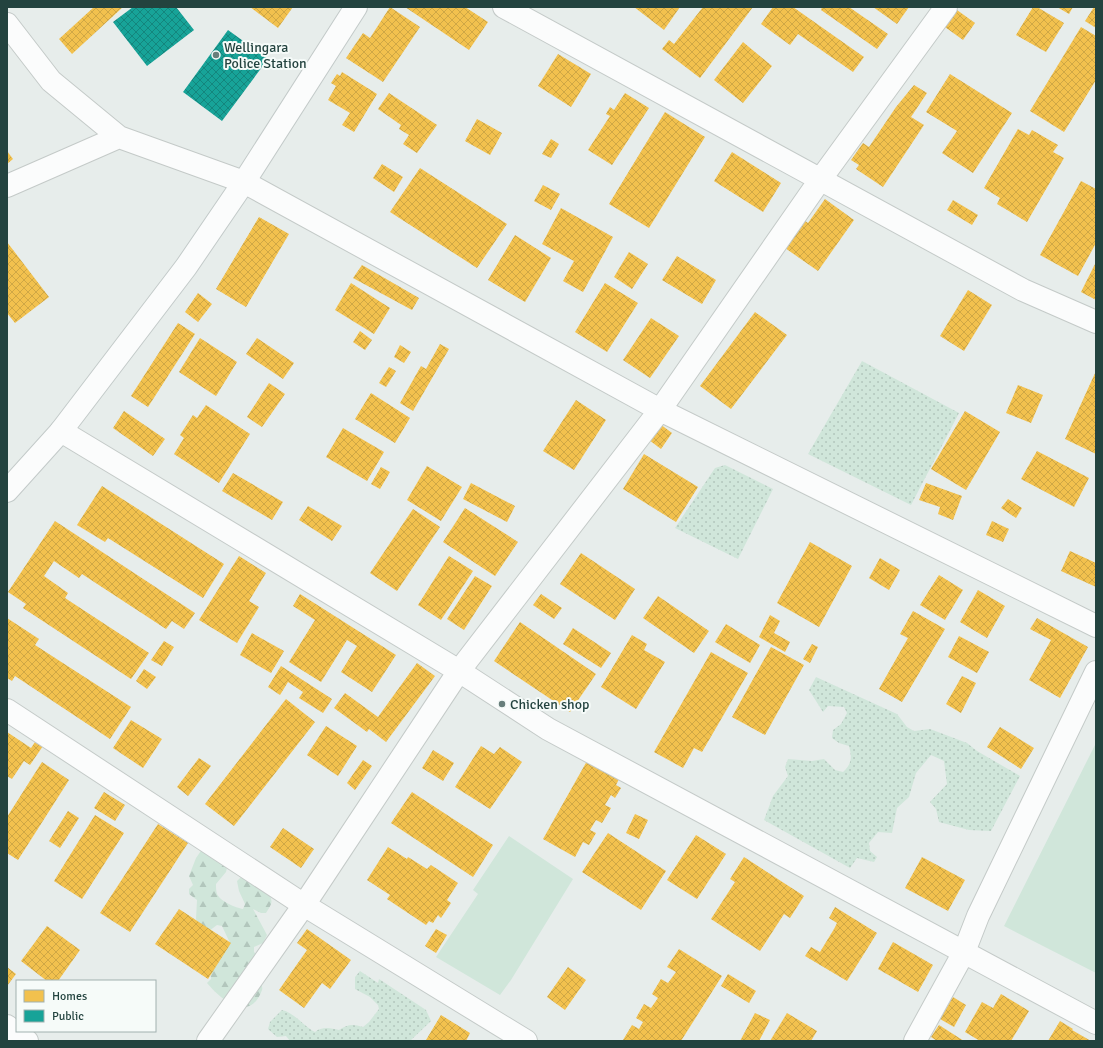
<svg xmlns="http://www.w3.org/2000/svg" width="1103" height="1048" font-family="Signika,sans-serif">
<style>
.grass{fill:url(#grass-dots)}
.forest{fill:url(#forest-firs)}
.garden{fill:#d0e6da}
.homes{fill:url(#homes-cross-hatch)}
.public{fill:url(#public-cross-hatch)}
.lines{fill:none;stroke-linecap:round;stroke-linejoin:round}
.street-casing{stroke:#c4cac8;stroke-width:24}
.secondary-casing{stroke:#c3cac9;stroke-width:24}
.street{stroke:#fbfcfc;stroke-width:22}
.secondary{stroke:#fbfcfc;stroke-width:22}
.poi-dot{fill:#687e7b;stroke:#f6fbf9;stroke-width:1.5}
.labels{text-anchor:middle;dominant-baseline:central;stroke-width:4;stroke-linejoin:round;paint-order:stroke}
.poi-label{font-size:14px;fill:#23433f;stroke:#f6fbf9;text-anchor:start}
</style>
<defs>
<pattern id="grass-dots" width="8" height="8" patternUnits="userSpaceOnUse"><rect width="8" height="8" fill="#d0e6da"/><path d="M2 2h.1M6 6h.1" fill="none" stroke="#b2c6bc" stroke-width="1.8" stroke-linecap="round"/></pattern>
<pattern id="forest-firs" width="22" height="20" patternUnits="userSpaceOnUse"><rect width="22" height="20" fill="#d0e6da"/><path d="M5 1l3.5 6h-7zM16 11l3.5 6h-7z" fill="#b2c6bc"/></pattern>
<pattern id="homes-cross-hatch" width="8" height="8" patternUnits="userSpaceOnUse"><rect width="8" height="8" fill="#f2c14e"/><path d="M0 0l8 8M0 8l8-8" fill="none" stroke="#cfa745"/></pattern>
<pattern id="public-cross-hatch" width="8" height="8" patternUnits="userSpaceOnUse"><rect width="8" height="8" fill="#17a398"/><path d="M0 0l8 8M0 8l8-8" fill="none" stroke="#14867d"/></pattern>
</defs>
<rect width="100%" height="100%" fill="#e7edeb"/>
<path class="grass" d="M862,361L959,413L911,505L808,454Z
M725,465L773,489L738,559L675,528L715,468Z
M816,677L897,714L907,727L914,731L930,729L967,743L977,751L1020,776L991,831L969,830L939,822L936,809L930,802L947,784L944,761L931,755L916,773L909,797L897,808L892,833L878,832L869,843L870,851L877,857L874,862L857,858L850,868L764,820L773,796L788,776L785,767L788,759L812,761L824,759L835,770L843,772C852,764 852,757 849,746L839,743L832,738L833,730L841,724L847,713L844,707L828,706L823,712L809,690Z
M360,971L378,983L379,979L426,1010L431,1021L410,1041H290L286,1036L277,1037L268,1029L270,1022L282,1010C295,1013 303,1026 315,1032C322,1026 331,1028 339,1030C348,1024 353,1024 363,1027L369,1022L379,1009L378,1005L370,997L355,989V977Z"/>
<path class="forest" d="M205,845L228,863L226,872L216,884C216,887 216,891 217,894C220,901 236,908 243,909L245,904L239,891L237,881L244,874C253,878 275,893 271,904C270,907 267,911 266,913H261L253,909L267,935L263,943L254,947V952L268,967C266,971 262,976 261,981C261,984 263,987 262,990C250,1024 221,1000 207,983L211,979L210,970L230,943L222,926L217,925L209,931L200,929L196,919L197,900L189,894V889L193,885L189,876L196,858Z"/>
<path class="garden" d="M1096,743V973L1004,926Z
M509,836L573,879L511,980L500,995L436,957L478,894L473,890Z"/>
<path class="homes" d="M94,7H123L72,54L59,39Z
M250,7H293L278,28Z
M390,7L420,27L383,82L346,58L363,33L370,38Z
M405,7H465L488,22L469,50Z
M634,7H680L664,30Z
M703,7H753L700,78L662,49L669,40L674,44Z
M773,7H793L864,57L853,72L798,34L790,45L761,24Z
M822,7H849L888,34L877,49L821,10Z
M873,7H909L897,24Z
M1033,7H1037L1064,23L1046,52L1016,35Z
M1057,7H1073L1069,14Z
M1094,7H1096V28L1085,21Z
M957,10L975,23L963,40L945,27Z
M1081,27L1096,36V80L1064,132L1030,111Z
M743,42L772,66L743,103L714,80Z
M558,54L591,74L571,107L538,86Z
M342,72L377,94L354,132L342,125L350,113L328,100L336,86L331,83L337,74L340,76Z
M950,74L1012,113L973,173L942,153L957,131L926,112Z
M914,85L927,93L911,117L924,125L883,187L856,169L859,165L851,160L863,143L869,147L896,107Z
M389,93L437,125L417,153L403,144L409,135L399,129L401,125L378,109Z
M625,93L649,108L612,165L588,150L610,116L606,114L610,107L614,110Z
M665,112L705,137L649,228L609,204Z
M477,119L502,133L490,155L465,141Z
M1018,129L1029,135L1032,130L1058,145L1053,152L1064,158L1027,222L997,204L1000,198L984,188Z
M551,139L559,144L551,158L542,154Z
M7,151L13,159L7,164Z
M732,152L781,183L763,212L714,181Z
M382,164L403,177L394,192L373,178Z
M420,168L507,224L477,268L390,212Z
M1081,181L1096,189V243L1078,276L1040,255Z
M543,185L560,194L551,210L534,201Z
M825,199L854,220L818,271L785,248L804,220L808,223Z
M953,200L978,215L972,225L947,210Z
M561,208L613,237L583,292L563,281L574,261L542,244Z
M259,217L289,234L246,307L216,289Z
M515,235L551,258L525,302L488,280Z
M7,242L49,297L15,323L7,313Z
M629,252L648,264L632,289L614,277Z
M677,256L716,280L702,304L662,280Z
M1096,262V300L1081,292Z
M362,265L419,298L412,310L353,278Z
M351,283L390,308L374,334L335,310Z
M605,283L638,303L607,352L575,332Z
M968,290L992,305L964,351L940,336Z
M198,293L212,304L198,322L185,312Z
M755,312L787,335L731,409L700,386Z
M651,318L679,336L650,378L623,360Z
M178,323L195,334L148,407L131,396Z
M360,331L372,340L365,350L353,342Z
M200,338L237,362L216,396L179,372Z
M257,338L294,363L283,379L246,354Z
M440,344L449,349L413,411L400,403L421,366L426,369Z
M400,345L411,352L404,363L394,357Z
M389,367L396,371L386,387L379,383Z
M1096,371V454L1065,439Z
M269,383L285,394L262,427L247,417Z
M1018,385L1043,395L1031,423L1006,413Z
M371,393L410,418L395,443L355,419Z
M576,400L606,420L574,470L543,451Z
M206,405L250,434L219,483L174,454L184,438L180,435L193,415L197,418Z
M124,411L165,439L153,456L113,428Z
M965,411L1000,432L966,490L931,469Z
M660,424L672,433L661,449L649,440Z
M343,428L384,452L367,481L326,457Z
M1037,451L1089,478L1074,507L1021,479Z
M644,454L698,487L676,522L623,489Z
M427,466L462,487L441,521L407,500Z
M381,467L390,472L380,489L371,484Z
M233,473L283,502L272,520L222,491Z
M471,483L515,506L507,522L463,499Z
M926,483L962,496L953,520L938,514L940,507L919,500Z
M102,486L224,564L203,598L108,538L105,542L77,525Z
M1008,499L1022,508L1016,518L1001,508Z
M308,506L342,526L332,541L299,520Z
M465,508L518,542L495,576L443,542Z
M413,509L440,527L397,591L370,573Z
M55,521L195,613L184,629L172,621L166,629L82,574L79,578L54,561L44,576L68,593L65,598L149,653L131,679L23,608L26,604L8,592Z
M992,521L1009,529L1003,542L986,535Z
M810,542L852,566L819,627L777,603Z
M1070,551L1096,563V587L1061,571Z
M581,553L635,589L615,620L560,584Z
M239,556L266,573L249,601L259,607L237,643L199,620Z
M449,556L473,571L441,620L418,605Z
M880,558L900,570L889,590L869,578Z
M939,575L963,590L945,620L920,605Z
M475,576L492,586L464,630L447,619Z
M978,590L1005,606L987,638L960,622Z
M300,594L396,655L372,692L341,672L357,646L347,640L321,682L289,662L315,620L293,606Z
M541,594L562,608L554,619L533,605Z
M658,596L709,631L694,653L643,618Z
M913,611L945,629L902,702L879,689L908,638L900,634Z
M770,615L780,621L774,633L790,642L785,652L759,637Z
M7,618L39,639L35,645L131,707L110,739L15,676L12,681L7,678Z
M1037,618L1088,647L1060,698L1029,680L1051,640L1030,629Z
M520,622L596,674L570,712L494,661Z
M726,624L760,645L750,663L715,642Z
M573,628L611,653L601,668L563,644Z
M252,633L284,651L271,673L240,655Z
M632,635L647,644L644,650L665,662L636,709L601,687Z
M959,636L989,652L977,673L948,657Z
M164,641L174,647L162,666L151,660Z
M812,644L818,647L810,663L803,659Z
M771,647L804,665L765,735L732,717Z
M711,652L748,673L702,752L694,748L683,768L654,752Z
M417,663L435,676L386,742L369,729L367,732L334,708L345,693L378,717Z
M281,666L332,699L323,713L299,698L303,692L288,682L280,695L268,687Z
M144,669L156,677L147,689L136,681Z
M962,676L976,683L961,713L946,704Z
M286,699L315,722L234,826L205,804Z
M131,720L162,739L143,768L113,748Z
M326,726L357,746L338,776L307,755Z
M1000,727L1034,748L1021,769L987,747Z
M7,732L31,748L35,742L43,746L30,765L24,761L12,779L7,776Z
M481,746L494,754L500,747L522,762L490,809L455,787Z
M433,750L454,763L443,781L422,768Z
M199,758L211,766L188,796L177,787Z
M363,760L372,766L355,790L347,783Z
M587,761L619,779L616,785L621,788L615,798L611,795L605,805L611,808L602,823L596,820L590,830L596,833L589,845L583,842L575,857L543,839Z
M42,762L69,780L18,860L7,853V817Z
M104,792L125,805L115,821L94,808Z
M412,792L493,845L473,877L391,823Z
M68,811L79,818L60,848L49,841Z
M635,814L648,820L639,839L626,833Z
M95,815L124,833L82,899L54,881Z
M158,824L188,843L130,932L100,913Z
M283,828L314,849L301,868L270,847Z
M608,833L666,871L641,910L582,872Z
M696,835L726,854L697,899L667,880Z
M388,847L407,859L408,857L427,869L431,865L458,883L447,900L451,903L441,918L438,915L433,923L429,921L426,925L387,899L390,895L367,880Z
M744,857L804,896L790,918L784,914L760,951L711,919L735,882L730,879Z
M922,857L965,880L948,911L905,888Z
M835,907L877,933L847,981L805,956L811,947L820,952L834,929L837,923L829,918Z
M179,909L231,943L208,979L155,944Z
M47,926L80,950L58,981H47L21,961Z
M307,929L351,960L330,989L322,983L304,1008L279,990L307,950L297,943Z
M436,929L447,935L436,953L425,946Z
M893,942L933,965L918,992L878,969Z
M679,949L722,976L681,1041H624L623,1040L632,1025L639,1029L643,1022L636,1018L644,1004L651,1008L658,998L652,994L661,979L668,983L676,972L667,967Z
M7,967L16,974L7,986Z
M568,967L586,980L565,1010L547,997Z
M728,974L756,991L749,1003L721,986Z
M1001,994L1029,1011L1011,1041H980L965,1032L982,1002L993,1008Z
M953,997L966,1005L954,1027L940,1019Z
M755,1013L770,1020L759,1041H740Z
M787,1013L817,1031L811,1041H770Z
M441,1015L470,1033L466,1041L426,1040Z
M1060,1021L1073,1029L1072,1030L1091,1041H1048Z
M939,1025L964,1041H937L931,1037Z"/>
<path class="public" d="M133,7H176L194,30L147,66L113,22Z
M228,30L268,59L222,121L183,92Z"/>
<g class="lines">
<defs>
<path id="street" d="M504,7L1023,290L1096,322
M7,24L51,81L119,137
M7,186L119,137L244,182L660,410L1096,626
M61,431L459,671L548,729L1096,1023
M7,710L304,905L526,1041
M7,1026L27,1041
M208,1041L304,905L459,671L660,410L820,180L946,7
M915,1041L964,952L978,916L1096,672"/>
<path id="secondary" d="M7,491L61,431L186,267L244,182L356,7"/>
</defs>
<use href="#street" class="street-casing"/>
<use href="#secondary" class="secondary-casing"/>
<use href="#street" class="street"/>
<use href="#secondary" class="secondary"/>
</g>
<g class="poi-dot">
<circle cx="216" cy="55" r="4"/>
<circle cx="502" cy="704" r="4"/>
</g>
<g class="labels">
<g class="poi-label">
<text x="224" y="47">Wellingara<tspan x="224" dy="16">Police Station</tspan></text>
<text x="510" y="704">Chicken shop</text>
</g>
</g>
<rect width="1103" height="1048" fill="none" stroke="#23433f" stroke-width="16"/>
<rect x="16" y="980" width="140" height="52" fill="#f6fbf9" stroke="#a2b1af"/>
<rect x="24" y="990" width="20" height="12" fill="#f2c14e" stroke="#a2b1af"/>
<text x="52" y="1000" font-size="12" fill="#23433f">Homes</text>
<rect x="24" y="1010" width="20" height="12" fill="#17a398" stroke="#a2b1af"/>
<text x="52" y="1020" font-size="12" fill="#23433f">Public</text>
</svg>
